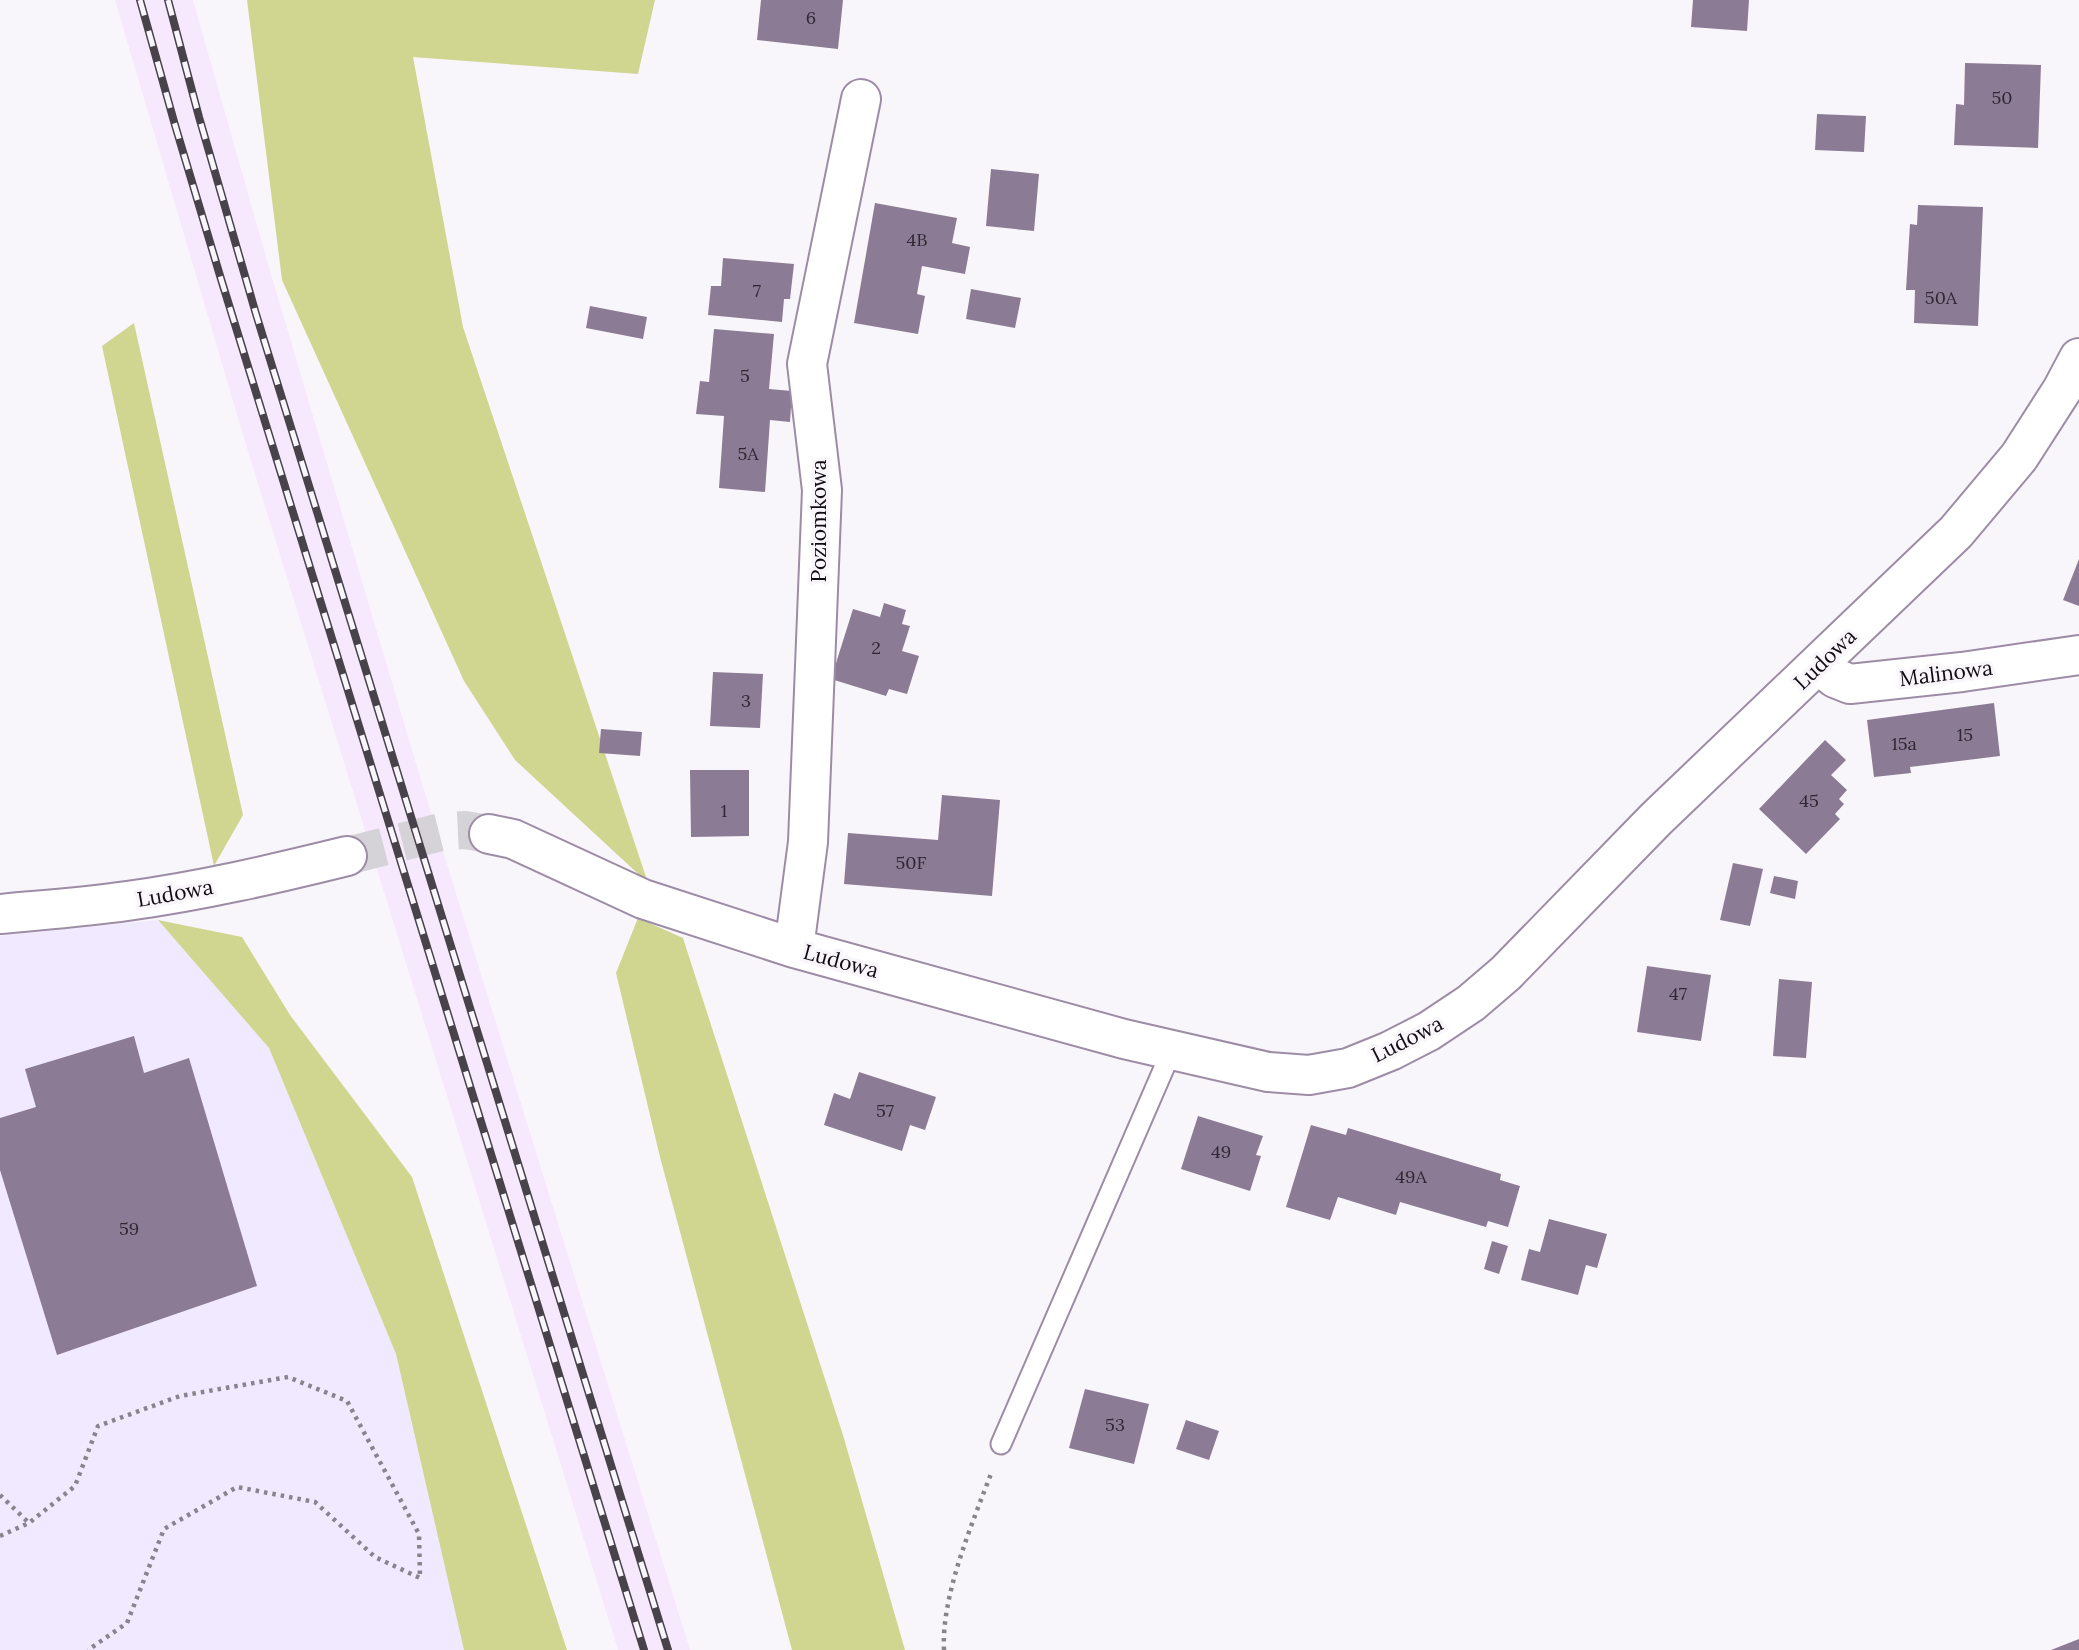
<svg xmlns="http://www.w3.org/2000/svg" width="2079" height="1650" font-family="Lora,serif">
<style>
.industrial{fill:#f1e9ff}
.built{fill:#f6e8fd}
.green{fill:#d0d590}
.building{fill:#8c7b94}
.lines{fill:none;stroke-linecap:round;stroke-linejoin:round}
.minor-tunnel{stroke:#d6d3d8;stroke-width:38;stroke-dasharray:38 19;stroke-linecap:butt}
.service-casing{stroke:#9d8ca5;stroke-width:23}
.minor-casing{stroke:#9d8ca5;stroke-width:42}
.path{stroke:#88848b;stroke-width:4.5;stroke-dasharray:3.5 5;stroke-linecap:butt}
.service{stroke:#fff;stroke-width:19}
.minor{stroke:#fff;stroke-width:38}
.rail-casing{stroke:#48434b;stroke-width:8}
.rail{stroke:#f9f6fb;stroke-width:5;stroke-dasharray:16;stroke-linecap:butt}
.labels{text-anchor:middle;dominant-baseline:central;stroke-width:7;stroke-linejoin:round;paint-order:stroke}
.number-label{font-size:18px;fill:#302734}
.street-label{font-size:21px;fill:#110b14;stroke:#f9f6fb}
</style>
<rect width="100%" height="100%" fill="#f9f6fb"/>
<path class="industrial" d="M158,920L269,1048L396,1354L464,1650H0V936Z"/>
<path class="built" d="M115,0H193L268,264L420,777L690,1650H618L243,435Z"/>
<path class="green" d="M247,0H655L638,74L413,57L463,327L648,883L515,760L464,681L282,280Z
M134,323L243,815L214,866L102,346Z
M638,918L683,938L843,1435L905,1650H792L660,1157L616,973Z
M158,920L242,937L290,1015L412,1177L567,1650H464L396,1354L269,1048Z"/>
<path class="building" d="M761,0H843L838,49L757,40Z
M1693,0H1749L1747,31L1691,27Z
M1965,63L2041,65L2038,148L1954,145L1956,104L1964,105Z
M1817,114L1866,116L1864,152L1815,150Z
M991,169L1039,174L1034,231L986,226Z
M875,203L957,218L952,243L970,247L965,274L922,266L917,294L925,296L918,334L854,323Z
M1918,205L1983,207L1978,326L1914,323L1915,290H1906L1910,224L1917,225Z
M723,258L794,264L790,299H784L782,322L708,315L711,286H721Z
M971,289L1021,298L1015,328L966,319Z
M590,306L647,317L643,339L586,328Z
M714,329L774,334L769,389L792,391L790,422L770,420L765,492L719,488L724,416L696,414L700,381L709,382Z
M2079,559V606L2063,600Z
M884,603L906,610L902,624L910,626L902,651L919,656L907,694L889,689L886,696L831,679L853,609L880,617Z
M713,672L763,674L760,728L710,726Z
M1994,703L2000,756L1910,767L1911,773L1874,777L1867,720Z
M601,729L642,732L640,756L599,753Z
M1825,740L1846,760L1831,775L1847,790L1839,799L1844,804L1835,814L1840,819L1806,854L1759,809Z
M690,770H749V836L691,837Z
M942,795L1000,800L992,896L844,884L848,833L938,840Z
M1733,863L1763,869L1750,926L1720,920Z
M1774,876L1798,881L1795,899L1770,893Z
M1647,966L1711,975L1701,1041L1637,1032Z
M1779,979L1812,982L1806,1058L1773,1056Z
M134,1036L144,1073L189,1058L257,1286L57,1355L0,1170V1118L36,1107L25,1069Z
M859,1072L936,1097L925,1130L910,1125L902,1151L824,1125L834,1093L850,1099Z
M1198,1116L1263,1136L1256,1155L1261,1156L1250,1191L1181,1169Z
M1311,1125L1346,1135L1348,1128L1501,1174L1500,1180L1520,1186L1508,1227L1488,1221L1486,1227L1400,1202L1396,1215L1338,1197L1330,1220L1286,1207Z
M1549,1219L1607,1234L1597,1268L1586,1265L1578,1295L1521,1280L1529,1249L1540,1252Z
M1492,1241L1508,1246L1499,1274L1484,1269Z
M1085,1389L1149,1404L1134,1464L1069,1448Z
M1186,1420L1219,1431L1209,1460L1176,1449Z
M2079,1639V1650H2051Z"/>
<g class="lines">
<path class="minor-tunnel" d="M347,856L445,831L465,830L489,834"/>
<defs>
<path id="service" d="M1001,1444L1171,1052"/>
<path id="minor" d="M1819,665L1835,678L1850,684L1962,672L2079,655
M489,834L513,839L643,899L794,948L1124,1039L1268,1072L1309,1075L1348,1068L1390,1051L1429,1031L1471,1003L1506,973L1656,819L1956,532L2019,457L2062,390L2079,358
M0,914C42,910 85,907 127,901C201,891 274,874 347,856
M794,948L808,842L822,490L807,364L861,99"/>
</defs>
<use href="#service" class="service-casing"/>
<use href="#minor" class="minor-casing"/>
<path class="path" d="M0,1495L29,1523
M0,1536L29,1523L75,1486L98,1426L180,1396L288,1377L347,1401L419,1534L420,1578L375,1557L315,1502L237,1487L164,1529L127,1623L88,1650
M944,1650C941,1595 973,1522 992,1471"/>
<use href="#service" class="service"/>
<use href="#minor" class="minor"/>
<defs>
<path id="rail" d="M140,0L175,125L221,279L644,1650
M168,0L199,117L256,314L668,1650"/>
</defs>
<use href="#rail" class="rail-casing"/>
<use href="#rail" class="rail"/>
</g>
<g class="labels">
<g class="number-label">
<text x="811" y="17">6</text>
<text x="2002" y="97">50</text>
<text x="917" y="239">4B</text>
<text x="757" y="290">7</text>
<text x="1941" y="297">50A</text>
<text x="745" y="375">5</text>
<text x="748" y="453">5A</text>
<text x="876" y="647">2</text>
<text x="746" y="700">3</text>
<text x="1965" y="734">15</text>
<text x="1904" y="743">15a</text>
<text x="1809" y="800">45</text>
<text x="724" y="810">1</text>
<text x="911" y="862">50F</text>
<text x="1678" y="993">47</text>
<text x="885" y="1110">57</text>
<text x="1221" y="1151">49</text>
<text x="1411" y="1176">49A</text>
<text x="129" y="1228">59</text>
<text x="1115" y="1424">53</text>
</g>
<g class="street-label">
<text transform="translate(818 521) rotate(-90)">Poziomkowa</text>
<text transform="translate(1825 659) rotate(-44)">Ludowa</text>
<text transform="translate(1946 673) rotate(-7)">Malinowa</text>
<text transform="translate(175 893) rotate(-10)">Ludowa</text>
<text transform="translate(841 961) rotate(15)">Ludowa</text>
<text transform="translate(1407 1039) rotate(-27)">Ludowa</text>
</g>
</g>
</svg>
